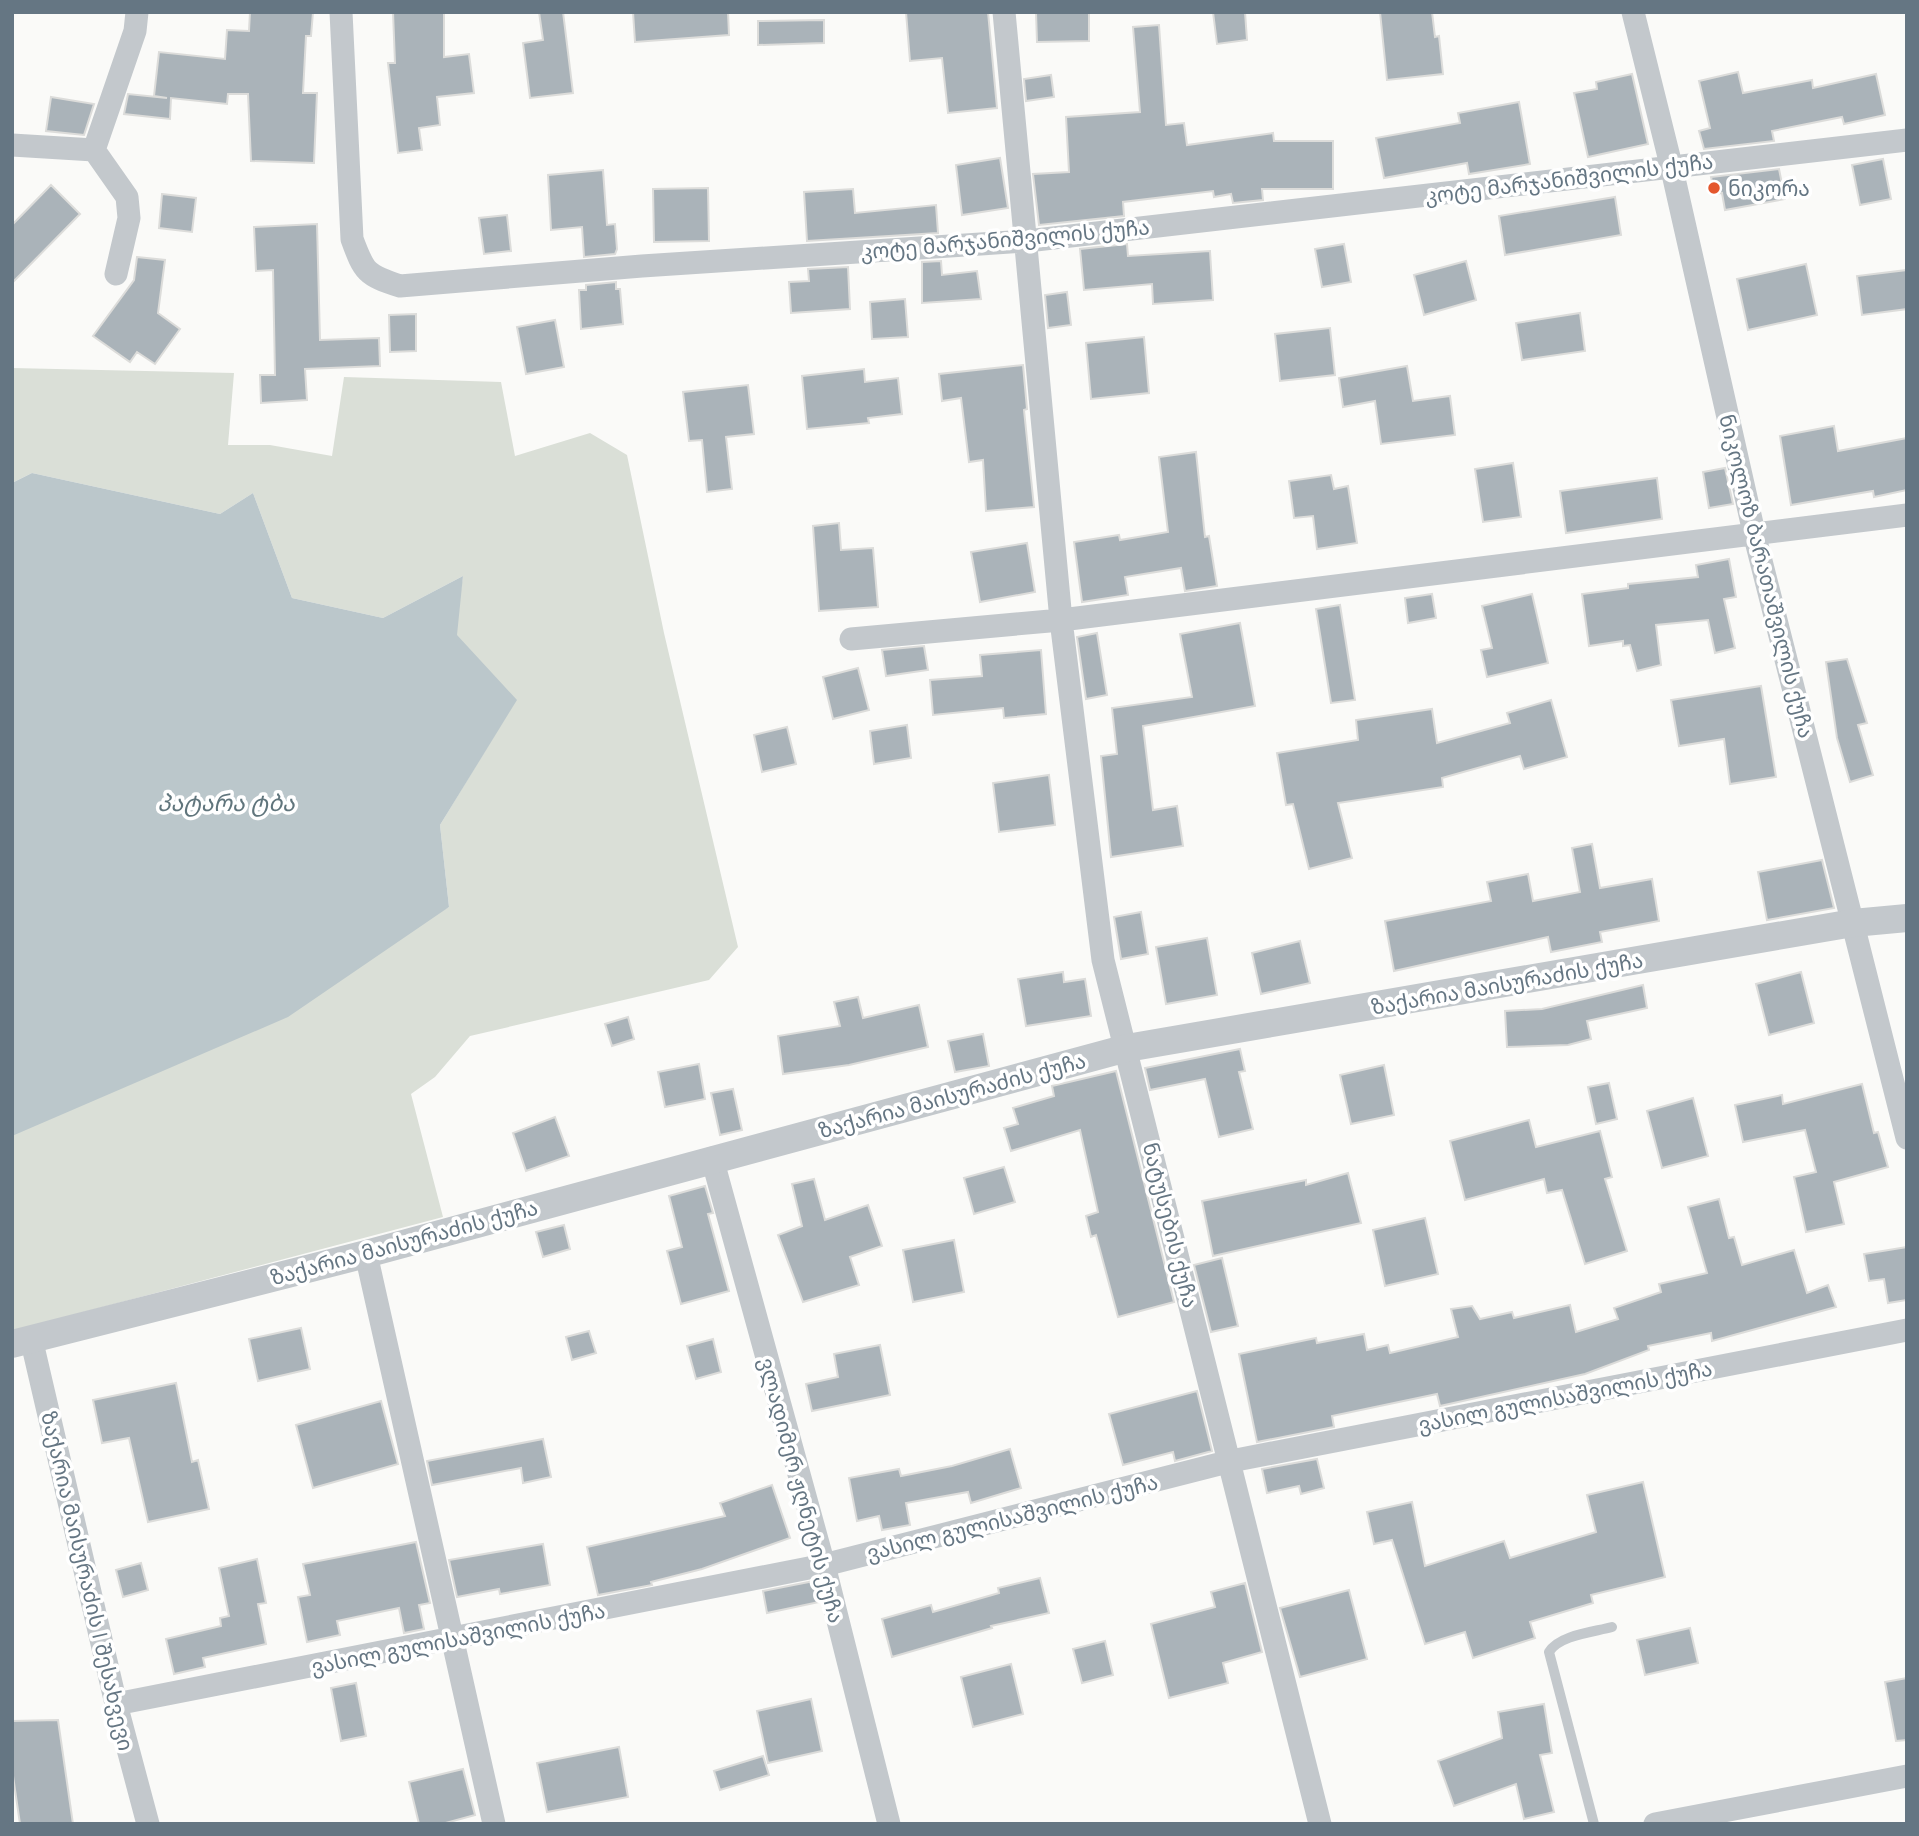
<svg xmlns="http://www.w3.org/2000/svg" width="1919" height="1836" font-family="'Open Sans','Noto Sans Georgian',sans-serif">
<style>
.green{fill:#dadfd7}
.water{fill:#bbc7cb}
.building{fill:#aab3b9;stroke:#dcdcda;stroke-width:2}
.lines{fill:none;stroke-linecap:round;stroke-linejoin:round}
.service{stroke:#c3c8cc;stroke-width:10}
.minor{stroke:#c3c8cc;stroke-width:23}
.tertiary{stroke:#c3c8cc;stroke-width:28}
.poi-dot{fill:#e4572e;stroke:#fff;stroke-width:2.5}
.labels{text-anchor:middle;dominant-baseline:central;stroke-width:7;stroke-linejoin:round;paint-order:stroke}
.street-label{font-size:21px;fill:#657683;stroke:#fff}
.poi-label{font-size:21px;fill:#657683;stroke:#fff;text-anchor:start}
.water-label{font-size:23px;font-style:italic;fill:#60757c;stroke:#fff}
</style>
<rect width="100%" height="100%" fill="#fafaf8"/>
<path class="green" d="M12,368L234,373L228,445H270L332,456L344,377L501,382L515,456L590,433L627,455L664,633L738,947L709,980L470,1036L435,1077L411,1094L443,1217L12,1331V1135L449,907L440,825L516,700L454,636L463,576L383,618L292,598L253,493L220,514L32,473L12,483Z"/>
<path class="water" d="M32,473L220,514L253,493L292,598L383,618L463,576L457,635L517,700L440,825L449,907L288,1017L12,1136V483Z"/>
<path class="building" d="M250,12H313L311,36H306L303,93H317L314,163L251,161L248,94H228L227,104L171,98L170,119L124,114L128,94L167,98L154,96L159,52L225,59L227,30L249,31Z
M393,12H444V57L469,54L474,93L437,97L440,125L419,128L422,150L398,153L388,63H395Z
M539,12H563L573,93L530,98L523,43L543,40Z
M633,12H728L729,35L635,42Z
M906,12H988L997,108L948,113L942,58L910,61Z
M1036,12H1089V41L1037,42Z
M1213,12H1245L1247,40L1217,44Z
M1380,12H1432L1435,37L1439,36L1443,74L1387,80Z
M824,20V43L758,45V21Z
M1159,25L1166,125L1184,123L1187,145L1273,133L1274,141H1333V189H1262L1263,200L1233,203L1231,194L1214,197L1213,191L1123,202L1124,216L1039,225L1033,174L1069,172L1066,117L1140,112L1133,27Z
M1738,72L1743,93L1812,80L1813,88L1876,74L1885,115L1844,124L1842,117L1772,131L1774,141L1704,149L1699,131L1710,128L1699,81Z
M1632,74L1648,144L1588,157L1574,93L1597,89L1596,82Z
M1051,75L1054,97L1026,101L1024,79Z
M51,97L94,104L84,135L46,131Z
M1519,102L1530,164L1469,174L1467,163L1384,178L1376,138L1460,123L1458,113Z
M1000,158L1008,208L962,215L956,165Z
M1883,159L1891,199L1860,205L1852,165Z
M1779,169L1785,199L1725,210L1722,193L1715,194L1711,177Z
M603,170L607,225L615,224L617,249L615,254L584,257L582,227L551,230L548,175Z
M51,185L80,214L12,283V225Z
M708,188L709,241L654,242L653,189Z
M853,189L855,213L936,205L938,233L807,241L804,192Z
M162,194L196,198L192,232L159,228Z
M1615,197L1621,235L1505,255L1499,216Z
M507,215L511,251L484,254L479,218Z
M317,224L320,340L379,338L380,366L305,369L307,400L261,403L260,375H275L273,270L256,271L254,227Z
M1127,244L1128,256L1210,251L1213,300L1153,304L1152,284L1084,290L1080,249Z
M1344,244L1351,282L1322,287L1315,249Z
M137,257L165,260L158,313L180,329L155,364L137,352L130,362L93,336L134,280Z
M941,261L942,275L977,271L981,299L922,303V262Z
M1466,261L1476,300L1424,315L1414,275Z
M1806,264L1817,315L1748,330L1737,279Z
M848,267L850,309L791,313L789,282L809,281L808,269Z
M1907,270V309L1862,315L1857,276Z
M616,282V289H620L623,324L581,329L579,290H586V285Z
M1067,292L1071,325L1048,328L1045,295Z
M905,299L908,337L872,339L870,302Z
M1580,313L1585,351L1522,360L1516,323Z
M416,314V351L390,352L389,315Z
M555,320L564,367L526,374L517,327Z
M1330,328L1335,375L1280,381L1275,334Z
M1144,337L1149,393L1091,399L1086,343Z
M1023,365L1027,409L1024,410L1034,507L986,511L983,460L969,462L961,398L942,401L939,374Z
M1407,366L1413,401L1450,396L1455,435L1381,444L1375,401L1343,407L1339,378Z
M864,369L865,382L898,378L902,414L868,418L869,423L807,429L802,376Z
M748,385L754,434L726,437L732,489L707,492L702,440L689,441L683,392Z
M1834,426L1838,451L1907,438V490L1874,497L1873,491L1791,505L1780,436Z
M1196,452L1205,537L1209,536L1217,586L1185,591L1181,568L1125,577L1128,595L1082,602L1074,542L1119,535L1120,540L1168,532L1159,457Z
M1513,463L1521,517L1483,522L1475,469Z
M1725,468L1733,504L1709,508L1703,472Z
M1331,475L1334,489L1348,486L1357,543L1317,549L1313,516L1294,518L1289,481Z
M1657,478L1662,519L1566,533L1560,491Z
M839,523L841,550L873,548L878,607L819,611L813,526Z
M1027,543L1035,592L980,602L971,552Z
M1729,559L1736,597L1724,599L1735,648L1715,653L1708,620L1656,625L1661,665L1637,671L1630,645L1623,646V641L1589,646L1582,594L1628,588V584L1698,577L1696,565Z
M1432,594L1436,618L1408,623L1405,598Z
M1532,594L1548,663L1487,677L1481,650L1492,648L1482,606Z
M1340,605L1355,700L1331,703L1316,609Z
M1240,623L1255,706L1143,726L1153,810L1177,806L1183,846L1111,857L1101,756L1117,754L1112,708L1192,697L1180,634Z
M1097,633L1107,695L1086,699L1077,637Z
M924,646L928,670L886,676L882,650Z
M1041,650L1046,714L1004,718L1003,708L933,715L930,680L982,676L980,655Z
M1847,659L1867,723L1858,725L1873,775L1850,782L1837,738L1826,662Z
M858,668L869,710L833,719L823,677Z
M1761,686L1776,777L1730,784L1724,739L1679,746L1671,700Z
M1551,700L1567,757L1524,769L1520,756L1442,778L1443,787L1338,803L1352,858L1309,869L1293,804L1286,805L1277,753L1358,740L1356,720L1432,709L1437,743L1510,723L1507,713Z
M907,725L911,758L874,764L870,731Z
M787,727L796,764L762,772L754,735Z
M1049,775L1055,825L999,832L993,783Z
M1592,844L1600,888L1652,879L1659,921L1600,932L1602,942L1551,952L1548,937L1394,971L1385,921L1491,901L1487,882L1528,874L1533,901L1580,892L1572,848Z
M1822,860L1834,908L1767,920L1758,872Z
M1141,912L1148,954L1121,959L1114,917Z
M1207,938L1217,995L1166,1004L1156,947Z
M1300,941L1310,983L1261,994L1252,953Z
M1063,972L1064,982L1085,979L1091,1016L1026,1026L1018,979Z
M1801,972L1814,1023L1769,1035L1756,984Z
M1643,985L1647,1008L1587,1021L1591,1039L1568,1045L1507,1047L1505,1011L1542,1009Z
M858,997L863,1018L919,1005L928,1047L849,1065L783,1074L778,1036L840,1026L834,1002Z
M628,1017L634,1039L612,1046L605,1024Z
M983,1034L989,1066L955,1072L948,1041Z
M1240,1049L1245,1071L1239,1072L1253,1129L1219,1137L1205,1079L1150,1090L1145,1068Z
M699,1064L705,1099L665,1107L658,1072Z
M1384,1065L1394,1115L1351,1124L1340,1075Z
M1116,1071L1174,1302L1118,1317L1096,1235L1091,1237L1086,1216L1098,1212L1080,1130L1011,1151L1004,1128L1018,1124L1013,1108L1054,1096L1052,1086Z
M1609,1083L1617,1119L1596,1124L1588,1087Z
M1862,1084L1874,1133L1878,1132L1888,1167L1834,1182L1844,1224L1806,1232L1794,1177L1816,1172L1805,1130L1743,1142L1735,1105L1782,1095L1783,1104Z
M733,1089L742,1130L720,1135L711,1093Z
M1693,1098L1708,1156L1662,1168L1647,1111Z
M555,1117L569,1156L526,1171L513,1133Z
M1529,1120L1536,1147L1600,1131L1612,1177L1605,1179L1627,1251L1585,1264L1562,1190L1547,1193L1544,1179L1465,1200L1450,1141Z
M1004,1167L1015,1202L974,1214L964,1178Z
M1348,1173L1361,1223L1213,1256L1202,1201L1306,1180V1185Z
M814,1179L825,1220L868,1205L882,1246L850,1257L859,1285L803,1302L778,1235L802,1226L792,1184Z
M705,1186L713,1213L708,1214L729,1291L681,1304L667,1251L682,1247L669,1196Z
M1719,1199L1729,1238L1734,1237L1742,1265L1794,1250L1807,1293L1828,1285L1836,1307L1712,1341L1711,1333L1648,1346L1649,1350L1585,1374L1440,1406L1437,1394L1332,1416L1334,1427L1257,1442L1239,1354L1316,1338L1317,1343L1364,1334L1367,1350L1388,1345L1390,1353L1458,1337L1451,1309L1472,1306L1480,1319L1512,1312L1514,1318L1570,1305L1576,1332L1618,1319L1614,1308L1661,1292L1659,1284L1707,1273L1688,1207Z
M1425,1218L1438,1274L1385,1286L1373,1230Z
M564,1225L570,1249L543,1257L536,1232Z
M954,1240L964,1292L913,1302L903,1250Z
M1907,1247V1300L1888,1303L1884,1279L1869,1281L1864,1254Z
M1222,1258L1238,1326L1211,1332L1194,1265Z
M301,1328L310,1369L258,1381L249,1339Z
M589,1331L596,1353L572,1360L566,1337Z
M713,1339L721,1372L696,1379L687,1346Z
M880,1345L890,1395L812,1411L806,1384L838,1377L834,1354Z
M176,1383L192,1462L198,1460L209,1509L148,1522L129,1438L102,1443L93,1400Z
M1197,1391L1212,1451L1175,1461L1173,1452L1123,1465L1109,1414Z
M381,1401L398,1464L313,1488L296,1425Z
M543,1439L551,1477L523,1483L521,1468L432,1485L427,1461Z
M1010,1449L1021,1488L971,1503L968,1492L906,1503L910,1525L882,1530L879,1516L857,1521L849,1478L899,1469L901,1476L952,1466Z
M1317,1459L1324,1488L1301,1494L1299,1486L1267,1493L1262,1469Z
M1643,1482L1665,1577L1591,1595L1593,1603L1530,1622L1535,1638L1473,1658L1465,1632L1425,1644L1392,1540L1374,1544L1367,1512L1412,1502L1425,1566L1504,1541L1510,1558L1596,1532L1587,1495Z
M772,1485L790,1538L702,1569L651,1582L652,1585L598,1595L587,1547L725,1516L720,1503Z
M416,1542L430,1603L419,1605L424,1629L404,1633L399,1608L337,1621L340,1635L307,1642L298,1597L310,1595L303,1564Z
M543,1544L550,1585L500,1594L499,1589L457,1597L449,1560Z
M257,1559L266,1603L258,1604L266,1644L203,1658L205,1667L174,1674L166,1639L221,1626L220,1618L229,1616L219,1568Z
M141,1563L148,1590L123,1597L116,1570Z
M1040,1578L1049,1613L991,1626L992,1628L892,1657L882,1619L931,1605L933,1612L999,1593L998,1588Z
M814,1581L819,1602L767,1613L763,1591Z
M1245,1583L1262,1652L1223,1663L1228,1683L1169,1698L1151,1624L1215,1607L1211,1592Z
M1349,1590L1367,1659L1300,1677L1280,1608Z
M1690,1628L1698,1663L1645,1675L1637,1640Z
M1105,1641L1113,1675L1082,1683L1073,1649Z
M1011,1664L1023,1714L973,1727L961,1677Z
M1907,1678V1740L1896,1741L1885,1682Z
M356,1683L366,1736L341,1741L331,1688Z
M811,1699L822,1751L768,1763L757,1711Z
M1544,1704L1552,1753L1540,1755L1554,1812L1524,1819L1516,1784L1454,1806L1438,1761L1502,1738L1498,1712Z
M58,1720L73,1824H20L12,1769V1721Z
M619,1747L628,1797L547,1812L537,1763Z
M763,1756L769,1775L720,1790L714,1771Z
M463,1769L475,1815L442,1824H419L409,1782Z"/>
<g class="lines">
<path class="service" d="M1594,1824L1549,1652C1559,1635 1594,1632 1612,1627"/>
<path class="minor" d="M341,12L352,239C364,272 366,275 400,286L642,266L1027,241L1907,140
M1004,12L1061,620L1103,960L1320,1824
M1633,12L1671,165L1755,537L1907,1138
M12,145L94,150L127,197L129,218L116,274
M94,150L135,31L137,12
M851,639L1061,620L1907,515
M712,1158L824,1565L889,1824
M366,1254L494,1824
M31,1338L116,1704L148,1824
M116,1704L824,1565L1231,1461L1907,1330
M1655,1824L1907,1776"/>
<path class="tertiary" d="M12,1344L366,1254L1127,1048L1853,923L1907,918"/>
</g>
<circle class="poi-dot" cx="1714" cy="188" r="7"/>
<g class="labels">
<g class="street-label">
<text transform="translate(1569 178) rotate(-7)">კოტე მარჯანიშვილის ქუჩა</text>
<text transform="translate(1005 239) rotate(-5)">კოტე მარჯანიშვილის ქუჩა</text>
<text transform="translate(1767 576) rotate(76)">ნიკოლოზ ბარათაშვილის ქუჩა</text>
<text transform="translate(1507 983) rotate(-10)">ზაქარია მაისურაძის ქუჩა</text>
<text transform="translate(952 1095) rotate(-15)">ზაქარია მაისურაძის ქუჩა</text>
<text transform="translate(1171 1225) rotate(76)">ნატუსების ქუჩა</text>
<text transform="translate(404 1242) rotate(-15)">ზაქარია მაისურაძის ქუჩა</text>
<text transform="translate(1565 1396) rotate(-11)">ვასილ გულისაშვილის ქუჩა</text>
<text transform="translate(802 1490) rotate(75)">ვლადიმერ ჟღნეტის ქუჩა</text>
<text transform="translate(1012 1517) rotate(-14)">ვასილ გულისაშვილის ქუჩა</text>
<text transform="translate(88 1581) rotate(77)">ზაქარია მაისურაძის I შესახვევი</text>
<text transform="translate(458 1638) rotate(-11)">ვასილ გულისაშვილის ქუჩა</text>
</g>
<g class="poi-label">
<text x="1728" y="188">ნიკორა</text>
</g>
<g class="water-label">
<text x="226" y="802">პატარა ტბა</text>
</g>
</g>
<rect width="1919" height="1836" fill="none" stroke="#657683" stroke-width="28"/>
</svg>
